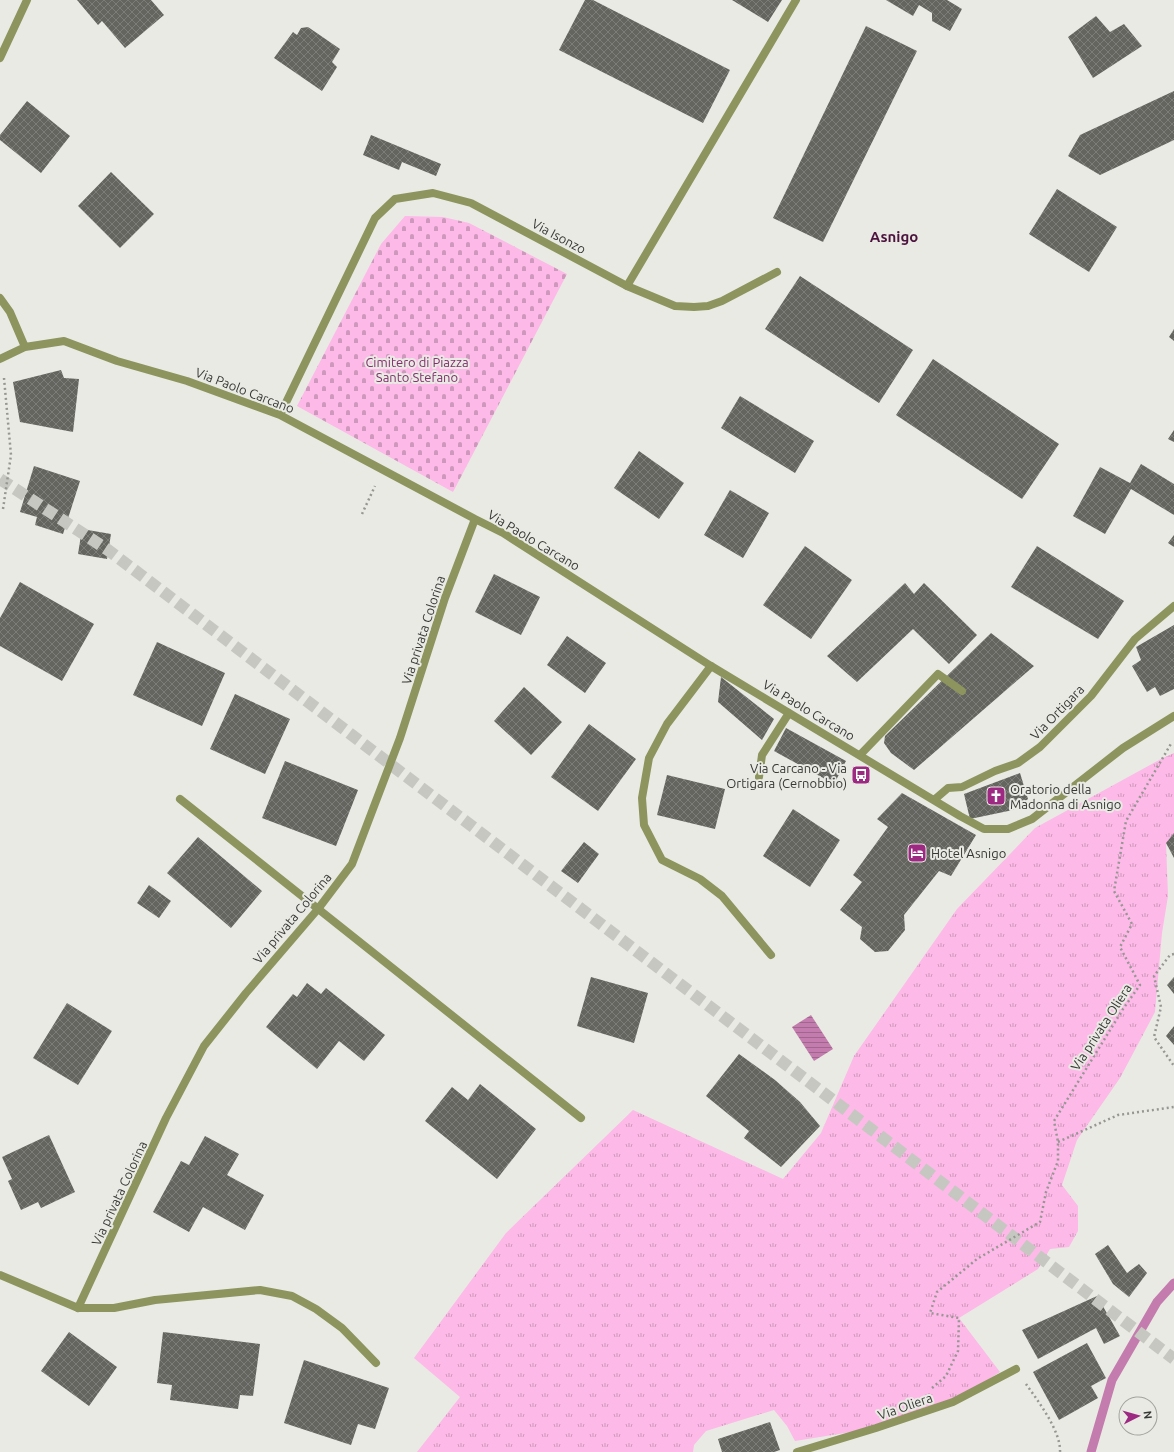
<svg xmlns="http://www.w3.org/2000/svg" width="1174" height="1452" font-family="Ubuntu,sans-serif">
<style>
.grass{fill:url(#grass-tufts)}
.cemetery{fill:url(#cemetery-stones)}
.water{fill:url(#water-rules)}
.lines{fill:none;stroke-linecap:round;stroke-linejoin:round}
.stream{stroke:#c37cad;stroke-width:9}
.building{fill:url(#building-cross-hatch)}
.highway-tunnel{stroke:#c6c7c1;stroke-width:12;stroke-dasharray:12 6;stroke-linecap:butt}
.path{stroke:#969793;stroke-width:2.5;stroke-dasharray:2 3;stroke-linecap:butt}
.lane{stroke:#8d945e;stroke-width:8}
.street{stroke:#8d945e;stroke-width:8}
.labels{text-anchor:middle;dominant-baseline:central;stroke-width:4;stroke-linejoin:round;paint-order:stroke}
.street-label{font-size:13px;fill:#383936;stroke:#e9eae4}
.park-label{font-size:13px;fill:#832f6d;stroke:#e9eae4}
.poi-label{font-size:13px;fill:#383936;stroke:#e9eae4;text-anchor:start}
.quarter-label{font-size:15px;font-weight:bold;fill:#4b133d;stroke:#e9eae4}
</style>
<defs>
<pattern id="grass-tufts" width="24" height="20" patternUnits="userSpaceOnUse"><rect width="24" height="20" fill="#fdb9e7"/><path d="M3 7l-1-3M5 7V3M7 7l1-3M15 17l-1-3M17 17v-4M19 17l1-3" fill="none" stroke="#ce97bc"/></pattern>
<pattern id="cemetery-stones" width="16" height="16" patternUnits="userSpaceOnUse"><rect width="16" height="16" fill="#fdb9e7"/><path d="M2 7V4a2 2 0 0 1 4 0v3zM10 15v-3a2 2 0 0 1 4 0v3z" fill="#ce97bc"/></pattern>
<pattern id="water-rules" width="6" height="5" patternUnits="userSpaceOnUse"><rect width="6" height="5" fill="#c37cad"/><path d="M0 2.5h6" fill="none" stroke="#9f678e"/></pattern>
<pattern id="building-cross-hatch" width="8" height="8" patternUnits="userSpaceOnUse"><rect width="8" height="8" fill="#64655f"/><path d="M0 0l8 8M0 8l8-8" fill="none" stroke="#7c7d78"/></pattern>
</defs>
<rect width="100%" height="100%" fill="#e9eae4"/>
<path class="grass" d="M1174,753V839L1166,843L1168,896L1162,933L1155,1012L1120,1078L1077,1140L1062,1185L1078,1206V1231L1069,1247L1050,1249L1038,1269L959,1318L1000,1372L953,1402L876,1428L795,1441L787,1426L774,1410L706,1431L694,1445L693,1452H417L460,1397L414,1358L506,1233L633,1110L783,1179L821,1133L854,1056L957,909L1035,828L1161,759Z"/>
<path class="cemetery" d="M405,216L443,217L469,223L567,274L453,492L297,406L381,244Z"/>
<path class="water" d="M811,1015L833,1049L814,1061L792,1027Z"/>
<g class="lines">
<path class="stream" d="M1091,1452L1112,1380L1157,1302L1174,1283"/>
</g>
<path class="building" d="M77,0H151L164,15L125,48L102,21L98,25Z
M585,0H593L730,70L703,123L559,50Z
M732,0H782L768,22Z
M886,0H947L962,9L950,31L932,21V13L919,5L913,16Z
M1096,16L1110,32L1124,24L1142,46L1093,78L1068,37Z
M866,26L917,51L823,242L773,218Z
M308,27L340,49L332,62L337,67L322,91L274,58L293,32L297,35L301,28Z
M1174,91V140L1100,175L1068,156L1080,135Z
M27,101L70,136L41,173L0,140V135Z
M371,135L441,164L436,176L402,162L399,170L363,155Z
M111,172L154,214L120,248L78,206Z
M1057,189L1117,227L1089,272L1029,234Z
M800,276L913,350L879,403L765,329Z
M1174,329V341L1169,337Z
M933,359L1059,444L1022,499L896,415Z
M61,370L64,378L79,379L73,432L20,422L13,382Z
M740,396L814,441L795,473L721,428Z
M1174,430V442L1168,439Z
M639,451L684,483L659,519L614,488Z
M1141,464L1174,484V515L1131,489L1105,534L1073,516L1100,467L1130,483Z
M34,466L80,481L63,534L35,525L37,517L20,512Z
M730,490L769,513L743,558L704,535Z
M82,529L111,534L107,559L78,554Z
M1174,535V547L1168,543Z
M805,546L852,580L811,639L763,605Z
M1037,546L1124,601L1098,639L1011,587Z
M494,574L540,597L521,635L475,612Z
M20,582L94,624L62,681L0,646V618Z
M905,583L914,594L924,583L977,635L949,664L913,629L857,682L827,656Z
M1174,625V689L1160,696L1155,687L1147,692L1132,666L1141,660L1136,647Z
M991,633L1034,666L914,770L891,753L884,743L885,736Z
M567,636L606,663L585,693L547,665Z
M157,642L225,673L202,726L133,695Z
M721,677L774,719L762,740L718,702Z
M524,687L562,722L531,755L494,721Z
M235,694L290,719L265,774L210,749Z
M589,724L636,759L598,811L551,777Z
M786,728L846,761L834,784L774,751Z
M285,761L358,790L336,846L262,818Z
M1020,773L1028,799L1013,810L970,819L964,794Z
M667,775L725,789L715,829L657,815Z
M902,793L976,835L951,876L939,871L904,915L905,930L888,951L875,952L860,939L862,927L840,910L862,882L853,875L888,827L877,819Z
M793,809L840,840L810,887L763,856Z
M1174,833V858L1166,843Z
M198,837L262,891L231,928L167,873Z
M584,842L599,854L578,883L561,871Z
M149,885L171,901L159,918L137,903Z
M591,977L648,993L634,1043L577,1026Z
M1174,977V994L1167,985Z
M307,983L321,994L326,988L385,1035L364,1061L339,1041L317,1069L266,1027L293,994L297,997Z
M67,1003L112,1031L78,1085L33,1058Z
M1174,1026V1045L1166,1036Z
M739,1054L775,1080L800,1102L820,1126L781,1167L744,1138L749,1131L706,1096Z
M480,1084L536,1129L497,1179L425,1121L452,1087L468,1100Z
M49,1135L75,1192L41,1208L38,1202L21,1210L8,1181L12,1179L2,1157Z
M205,1136L239,1154L227,1175L264,1195L245,1230L203,1207L189,1232L153,1212L181,1161L189,1165Z
M1108,1245L1127,1273L1139,1264L1147,1273L1129,1297L1113,1284L1095,1254Z
M1097,1296L1120,1336L1104,1344L1096,1328L1038,1359L1022,1330Z
M69,1332L117,1367L89,1406L41,1371Z
M163,1332L260,1344L253,1396L240,1395L238,1409L170,1400L172,1385L157,1383Z
M1087,1343L1106,1378L1091,1386L1098,1398L1059,1420L1033,1372Z
M304,1360L389,1388L375,1429L358,1424L351,1445L284,1423Z
M770,1422L780,1450L774,1452H722L718,1439Z"/>
<g class="lines">
<path class="highway-tunnel" d="M0,479L108,550L1174,1359"/>
<path class="path" d="M3,509L11,455L4,378
M362,514L375,486
M1174,954L1170,955L1154,976L1161,1007L1154,1037L1174,1066
M1058,1142L1118,1115L1174,1107
M1026,1384C1038,1401 1061,1431 1060,1452
M932,1388L946,1376L958,1351L959,1318L930,1313L937,1292L977,1259L1040,1222L1046,1192L1058,1161V1142L1054,1121L1123,1009L1140,985L1120,947L1132,924L1114,891L1126,821L1172,742"/>
<path class="lane" d="M627,286L675,306L694,307L708,306L722,301L777,272
M711,666L667,724L649,758L642,798L644,825L662,860L700,879L722,896L771,955
M860,755L938,674L962,691
M759,777L762,755L789,713
M180,799L581,1118
M0,1275L78,1308H114L155,1300L260,1290L292,1296L316,1309L342,1328L376,1363"/>
<path class="street" d="M0,58L27,0
M0,298L10,312L25,347
M0,359L25,347L64,341L117,361L187,381L280,415L475,519L503,533L711,666L960,816L984,829H1008L1032,819L1123,748L1174,716
M280,415L375,218L395,199L433,193L471,203L627,286L796,0
M934,800L948,788L962,787L995,771L1018,763L1040,747L1091,696L1135,639L1174,606
M78,1308L166,1118L204,1046L246,993L318,909L352,864L400,738L445,598L475,519
M797,1452L876,1428L953,1402L1016,1369"/>
</g>
<defs>
<symbol id="bus-square" viewBox="-11 -11 22 22"><rect x="-9" y="-9" width="18" height="18" rx="4" fill="#9e2983" stroke="#e9eae4"/><path d="M-5-6H5V4H4V6H2V4H-2V6H-4V4H-5ZM-3.5-4V0h7V-4ZM-3.5 1.2v1.5H-2V1.2ZM2 1.2v1.5H3.5V1.2Z" fill="#fff"/></symbol>
<symbol id="church-square" viewBox="-11 -11 22 22"><rect x="-9" y="-9" width="18" height="18" rx="4" fill="#9e2983" stroke="#e9eae4"/><path d="M-1.2-6h2.4v3.5h3.3v2.4h-3.3V6h-2.4V-.1h-3.3v-2.4h3.3Z" fill="#fff"/></symbol>
<symbol id="hotel-square" viewBox="-11 -11 22 22"><rect x="-9" y="-9" width="18" height="18" rx="4" fill="#9e2983" stroke="#e9eae4"/><path d="M-6-4.5h1.5V1H6V5H4.5V3h-9V5H-6ZM-4 0a1.8 1.8 0 1 1 3.6 0ZM.5 0V-2.5h3Q6-2.5 6 0Z" fill="#fff"/></symbol>
</defs>
<g fill-rule="evenodd">
<use href="#bus-square" x="850" y="764" width="22" height="22"/>
<use href="#church-square" x="985" y="785" width="22" height="22"/>
<use href="#hotel-square" x="906" y="842" width="22" height="22"/>
</g>
<g class="labels">
<g class="street-label">
<text transform="translate(559 236) rotate(28)">Via Isonzo</text>
<text transform="translate(245 390) rotate(21)">Via Paolo Carcano</text>
<text transform="translate(534 540) rotate(31)">Via Paolo Carcano</text>
<text transform="translate(423 630) rotate(-72)">Via privata Colorina</text>
<text transform="translate(809 710) rotate(31)">Via Paolo Carcano</text>
<text transform="translate(1057 712) rotate(-46)">Via Ortigara</text>
<text transform="translate(292 918) rotate(-50)">Via privata Colorina</text>
<text transform="translate(1101 1027) rotate(-57)">Via privata Oliera</text>
<text transform="translate(119 1193) rotate(-65)">Via privata Colorina</text>
<text transform="translate(905 1406) rotate(-19)">Via Oliera</text>
</g>
<g class="park-label">
<text x="417" y="362">Cimitero di Piazza<tspan x="417" dy="15">Santo Stefano</tspan></text>
</g>
<g class="poi-label">
<text x="847" y="768" text-anchor="end">Via Carcano - Via<tspan x="847" dy="15">Ortigara (Cernobbio)</tspan></text>
<text x="1010" y="789">Oratorio della<tspan x="1010" dy="15">Madonna di Asnigo</tspan></text>
<text x="931" y="853">Hotel Asnigo</text>
</g>
<g class="quarter-label">
<text x="894" y="236">Asnigo</text>
</g>
</g>
<g transform="translate(1138 1416) rotate(84)"><circle r="19" fill="#e9eae4" stroke="#a2a39e"/>
<path d="M0-3L7 15L0 10L-7 15Z" fill="#9e2983"/>
<text y="-6" font-size="11" font-weight="bold" text-anchor="middle" fill="#383936">N</text>
</g>
</svg>
